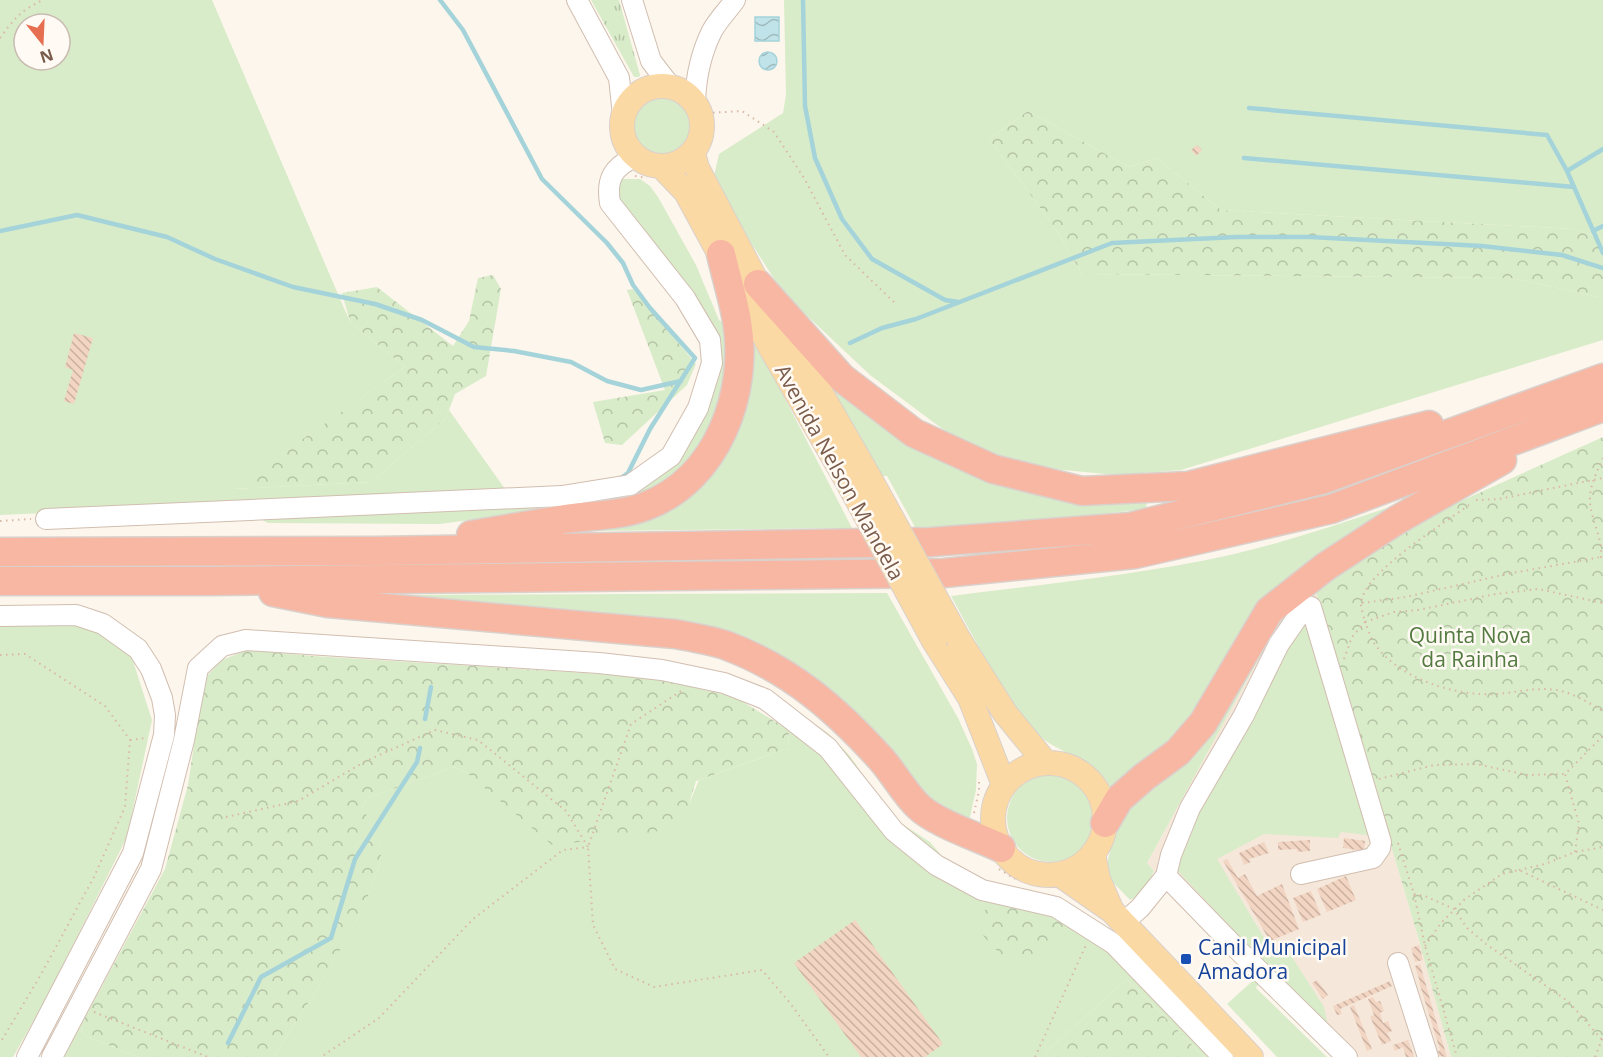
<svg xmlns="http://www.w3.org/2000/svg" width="1603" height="1057" font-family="'Open Sans',sans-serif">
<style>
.residential{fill:#f5e8da}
.green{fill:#d8ecc9;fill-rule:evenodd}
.forest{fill:url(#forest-crowns)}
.park{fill:url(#park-tufts)}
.water{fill:url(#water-waves);stroke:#a5d3da;stroke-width:1.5}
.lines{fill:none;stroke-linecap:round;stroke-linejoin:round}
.stream{stroke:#a5d3da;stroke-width:4.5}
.building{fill:url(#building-back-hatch)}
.minor-casing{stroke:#d1beb0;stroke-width:22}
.major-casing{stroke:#dad1cd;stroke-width:26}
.highway-casing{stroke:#dad1cd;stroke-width:31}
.path{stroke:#d9b8a5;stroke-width:2;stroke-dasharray:1.5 4.5;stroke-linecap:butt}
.minor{stroke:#fff;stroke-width:20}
.major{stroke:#fbd9a5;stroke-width:24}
.highway{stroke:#f7b7a3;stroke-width:28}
.major-bridge-casing{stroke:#dad1cd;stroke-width:26;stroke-linecap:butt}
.major-bridge{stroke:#fbd9a5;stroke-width:24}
.transit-dot{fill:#1a4fb4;stroke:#fffaf3;stroke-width:2}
.labels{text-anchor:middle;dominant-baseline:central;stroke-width:5;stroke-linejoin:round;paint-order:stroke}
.street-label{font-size:21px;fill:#7a5c4d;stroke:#fffaf3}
.park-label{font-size:21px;fill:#537a41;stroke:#fffaf3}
.transit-label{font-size:21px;fill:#164399;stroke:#fffaf3;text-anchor:start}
</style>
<defs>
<pattern id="forest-crowns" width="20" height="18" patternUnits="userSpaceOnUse" patternTransform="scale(1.5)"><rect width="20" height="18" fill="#d8ecc9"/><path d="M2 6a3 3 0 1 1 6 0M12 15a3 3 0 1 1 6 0" fill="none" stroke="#b4c2a5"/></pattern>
<pattern id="park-tufts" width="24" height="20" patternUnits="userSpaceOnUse" patternTransform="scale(1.5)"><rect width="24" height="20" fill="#d8ecc9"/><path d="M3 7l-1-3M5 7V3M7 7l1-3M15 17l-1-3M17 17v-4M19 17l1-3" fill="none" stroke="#b4c2a5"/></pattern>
<pattern id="water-waves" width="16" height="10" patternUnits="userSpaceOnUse" patternTransform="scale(1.5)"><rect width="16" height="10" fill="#bfe3e8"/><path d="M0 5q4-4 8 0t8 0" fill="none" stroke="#a0bbbe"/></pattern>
<pattern id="building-back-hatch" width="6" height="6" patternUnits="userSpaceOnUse" patternTransform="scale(1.5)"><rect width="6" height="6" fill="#f3d5c3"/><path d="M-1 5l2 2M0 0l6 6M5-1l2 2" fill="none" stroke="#cab0a1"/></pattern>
</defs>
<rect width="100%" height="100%" fill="#fdf6ec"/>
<path class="residential" d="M1315,589L1418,937L1451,1057H1342L1170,890L1147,863L1287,607Z"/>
<path class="green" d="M0,0H212L350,322L405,367L233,489L371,482L446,418L449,410L505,489L230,505L0,515ZM24,24H60V60H24Z
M784,0H1603V239L1573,229L1221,210L1157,158L1129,167L1028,111L989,139L1053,225L1082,274L1511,278L1603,298V340L1181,470L1116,475L1032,467L991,454L971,443L956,439L870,375L784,294L751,243L714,176L719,154L783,113L786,95Z
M632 125a30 30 0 1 1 60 0a30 30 0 1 1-60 0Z
M623,179H640L650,186L658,197L696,265L719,320L727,324L730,337L720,412L689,465L662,484L641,494L616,500L440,524L268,523L250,513L618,490L664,469L715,345L624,210L616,194V184Z
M751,333L852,528L591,531L599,523L697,481Z
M811,363L852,394L1052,494L1147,502L1146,509L1069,518L916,529L887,476H882Z
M1435,492L1327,558L1186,731L1113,793C1101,761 1064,756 1039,736C1032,731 1027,722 1021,715C994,678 973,636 951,596C1044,584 1139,575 1230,555C1300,539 1367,514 1435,492Z
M887,593L958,718L972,749L977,764L976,790L969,821L938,810L788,666L393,595Z
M1287,607L1147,863L1154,871C1148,884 1144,895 1130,900L1107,876L1108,859L1122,811Z
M1310,615L1375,836L1341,832L1338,838L1264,834L1217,859L1272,951L1285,946L1324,1007L1328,1026L1300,1001L1177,870L1196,812L1303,620Z
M0,621L72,622L105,632L132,658L152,720L127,837L46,999L13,1057H0Z
M777,698L828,733L850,756L893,818L930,842L948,863L978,881L1032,890L1114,934L1237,1057H1204L1127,979L1048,1050L1044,1057H274C299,1017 385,889 381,848C380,839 366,816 362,806L368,798L454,767L467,773L689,804L699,780L788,748L789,730Z
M1007 818a44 44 0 1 1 88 0a44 44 0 1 1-88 0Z
M1258,976L1261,979L1256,988L1327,1057H1277L1227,1004Z
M80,1027L86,1036L138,1057H64Z"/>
<path class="forest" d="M1028,111L1129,167L1157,158L1221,210L1573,229L1603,239V298L1511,278L1082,274L1053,225L989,139Z
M493,275L501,289L486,376L455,394L446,418L371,482L232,489L405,367L350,322L342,293L377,287L453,346L469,321L478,278Z
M633,289L696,364L687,385L622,445L605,443L593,402L665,390L627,290Z
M1603,437V1057H1451L1418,937L1315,589L1421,519Z
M247,650L313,656L648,677L735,697L789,730L788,748L696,781L688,807L653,834L552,845L467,773L454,767L368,798L362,806C367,817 380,838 381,848C385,890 299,1017 274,1057H138L86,1036L80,1027L165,869L188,785L204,679L222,660Z
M1010,901L1070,920V936L1016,963C1001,957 973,931 976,915L989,908Z
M1127,979L1204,1057H1044L1048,1050Z"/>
<path class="park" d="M591,0H619L640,75L639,77H634Z"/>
<path class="water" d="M755,17H779V41H755Z
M759 61a9 9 0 1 1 18 0a9 9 0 1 1-18 0Z"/>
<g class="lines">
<path class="stream" d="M440,0L463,30L542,179L607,243L623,263L633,285L650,308L695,358L650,429L628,473L621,478
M803,0L805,106L815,158L842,219L872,259L945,300L958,302
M1249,108L1547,135L1567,171
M1603,149L1567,171L1603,253
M1244,158L1574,187
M0,231L77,215L167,237L215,259L293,287L375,304L422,320L474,347L514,351L571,362L607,381L641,390L681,381
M1593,231L1603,226
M850,343L882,328L916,319L1112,243L1236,237H1310L1482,246L1562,255L1603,268
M425,719L431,687
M228,1043L261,977L331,938L355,859L417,762L420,748"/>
</g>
<path class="building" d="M1197,145L1202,150L1196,156L1191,150Z
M74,333L93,338L74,404L64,401L73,370L65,367Z
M1344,838L1365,841L1364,851L1343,848Z
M1310,840V851L1297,852V849L1278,850V842Z
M1264,842L1269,853L1249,859L1251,862L1244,865L1239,853Z
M1227,859L1238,878L1245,874L1257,896L1282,884L1299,929L1270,941L1223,861Z
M1346,876L1356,900L1327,912L1317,889Z
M1311,891L1321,915L1303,922L1293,898Z
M855,920L943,1044L925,1057H861L794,963Z
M1419,945L1423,960L1415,962L1411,948Z
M1420,964L1435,1017L1447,1057L1439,1056L1438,1051L1440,1050L1419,982H1420L1415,966Z
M1317,980L1328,995L1323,999L1312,983Z
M1390,981L1392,986L1340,1009L1342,1014L1337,1015L1333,1006Z
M1373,997L1376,1002L1380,1001L1384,1011L1380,1013L1383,1023L1388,1021L1392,1031L1387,1033L1391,1041L1382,1045L1370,1016L1374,1015L1368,999Z
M1354,1005L1372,1049L1367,1051L1350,1007Z
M1408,1040L1410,1045L1414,1057H1406L1403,1047L1395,1051L1393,1045Z"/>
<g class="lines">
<defs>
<path id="minor" d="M577,0L619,78L623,115
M632,0L651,61L671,87
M695,101C696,77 701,53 712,31C718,20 728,10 735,0
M46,519L562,496L630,485L671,456L698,408L712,363L710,340L685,298L610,203C606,179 613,167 635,157
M0,616L76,615L103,624L138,649L151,669L162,698L165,715L164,735L133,853L27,1057
M1166,876L1236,948L1347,1057
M1123,923L1140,908L1166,876L1171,855L1190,808L1244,715L1279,644L1297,618L1311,607L1381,842L1380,848L1373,858L1301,874
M1398,963L1428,1057
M52,1057L151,869L184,740L198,668L222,646L246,640L599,663L662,670L724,683L765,699L828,748L894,831L936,865L982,890L1056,907L1114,944L1223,1057"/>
<path id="major" d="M622 126a40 40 0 1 1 80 0a40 40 0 1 1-80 0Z
M693,153L697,168L758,284L869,477
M662,167L686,192L768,343L846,479
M959,640L1005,713L1045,762
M934,641L970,698L1004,785
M993 819a56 56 0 1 1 112 0a56 56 0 1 1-112 0Z
M1093,854L1098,879L1112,911
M1059,874L1112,911L1251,1057"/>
<path id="highway" d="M758,284L842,378L914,433L993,469L1082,491L1188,486L1429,425
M471,535C502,530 534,524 565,519C592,515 620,516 646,506C718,479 749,392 737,321C733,298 726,276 721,254
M0,552L377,551L931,542L1130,527L1321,480L1603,378
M0,581H213L944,573L1135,554L1331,509L1603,407
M273,592L328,603L675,634C692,637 709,640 725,645C790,669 836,709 882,760C895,775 905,794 919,807C936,823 978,837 1001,848
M1105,823L1119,799L1144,777L1178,752L1203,723L1269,611L1325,567L1397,520L1502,460"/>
</defs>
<use href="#minor" class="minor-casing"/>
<use href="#major" class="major-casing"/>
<use href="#highway" class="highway-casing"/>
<path class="path" d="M0,38C14,19 21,10 43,0
M707,113L742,111L774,132L804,178L845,255L896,304
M621,145V133
M635,176L647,178
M1603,458C1597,471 1590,485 1590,499C1590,519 1603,537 1601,557L1603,556
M1476,500L1499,499L1603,478
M1469,505C1445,523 1362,573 1361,604C1361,609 1364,617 1365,622L1394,612L1418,610L1496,594L1538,589L1603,603
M0,521L31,519
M1362,603L1406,597L1507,574L1601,557
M0,655L25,654L105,706L130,740L125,807L94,877L39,978L0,1043
M1344,659L1352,637L1365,622C1368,629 1370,637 1374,643C1398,679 1457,697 1498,694C1518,692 1536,687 1557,690C1573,693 1589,703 1603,711
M681,691L631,724L588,847L593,925L615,969L654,987L762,970L790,1003L829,1057
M130,740L145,738
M1379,779L1434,765L1476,764L1528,775L1565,774
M974,813L979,791V778
M226,817L298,801L364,762L435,730L478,740L566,811L588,847L563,850L473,919L379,1018L321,1057
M1398,843L1414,894L1425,946L1457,1057
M1575,852L1579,824L1565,774L1603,736
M999,869L1015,879
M1519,870L1545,864L1575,852L1603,847
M1414,894L1425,896L1454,909L1467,928L1486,944L1569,1002L1603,1041
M1425,946L1441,923L1465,899L1502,874L1519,870L1603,910
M94,1012L208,1057
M1035,1057L1086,945
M1595,1057L1603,1037"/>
<use href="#minor" class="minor"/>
<use href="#major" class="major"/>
<use href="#highway" class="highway"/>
<defs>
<path id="major-bridge" d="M869,477L959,640
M846,479L934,641"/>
</defs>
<use href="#major-bridge" class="major-bridge-casing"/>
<use href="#major-bridge" class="major-bridge"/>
</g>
<rect class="transit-dot" x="1180" y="953" width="12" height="12" rx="3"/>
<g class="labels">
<g class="street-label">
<text transform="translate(840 472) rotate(61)">Avenida Nelson Mandela</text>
</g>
<g class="park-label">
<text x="1470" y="635">Quinta Nova<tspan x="1470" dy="24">da Rainha</tspan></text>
</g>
<g class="transit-label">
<text x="1198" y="947">Canil Municipal<tspan x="1198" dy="24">Amadora</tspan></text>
</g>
</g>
<g transform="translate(42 42) rotate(162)"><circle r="28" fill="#fffaf3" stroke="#cabbb1" stroke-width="1.5"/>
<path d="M0-4.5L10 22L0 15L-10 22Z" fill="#e76f51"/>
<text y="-9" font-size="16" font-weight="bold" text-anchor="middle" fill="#7a5c4d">N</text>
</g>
</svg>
